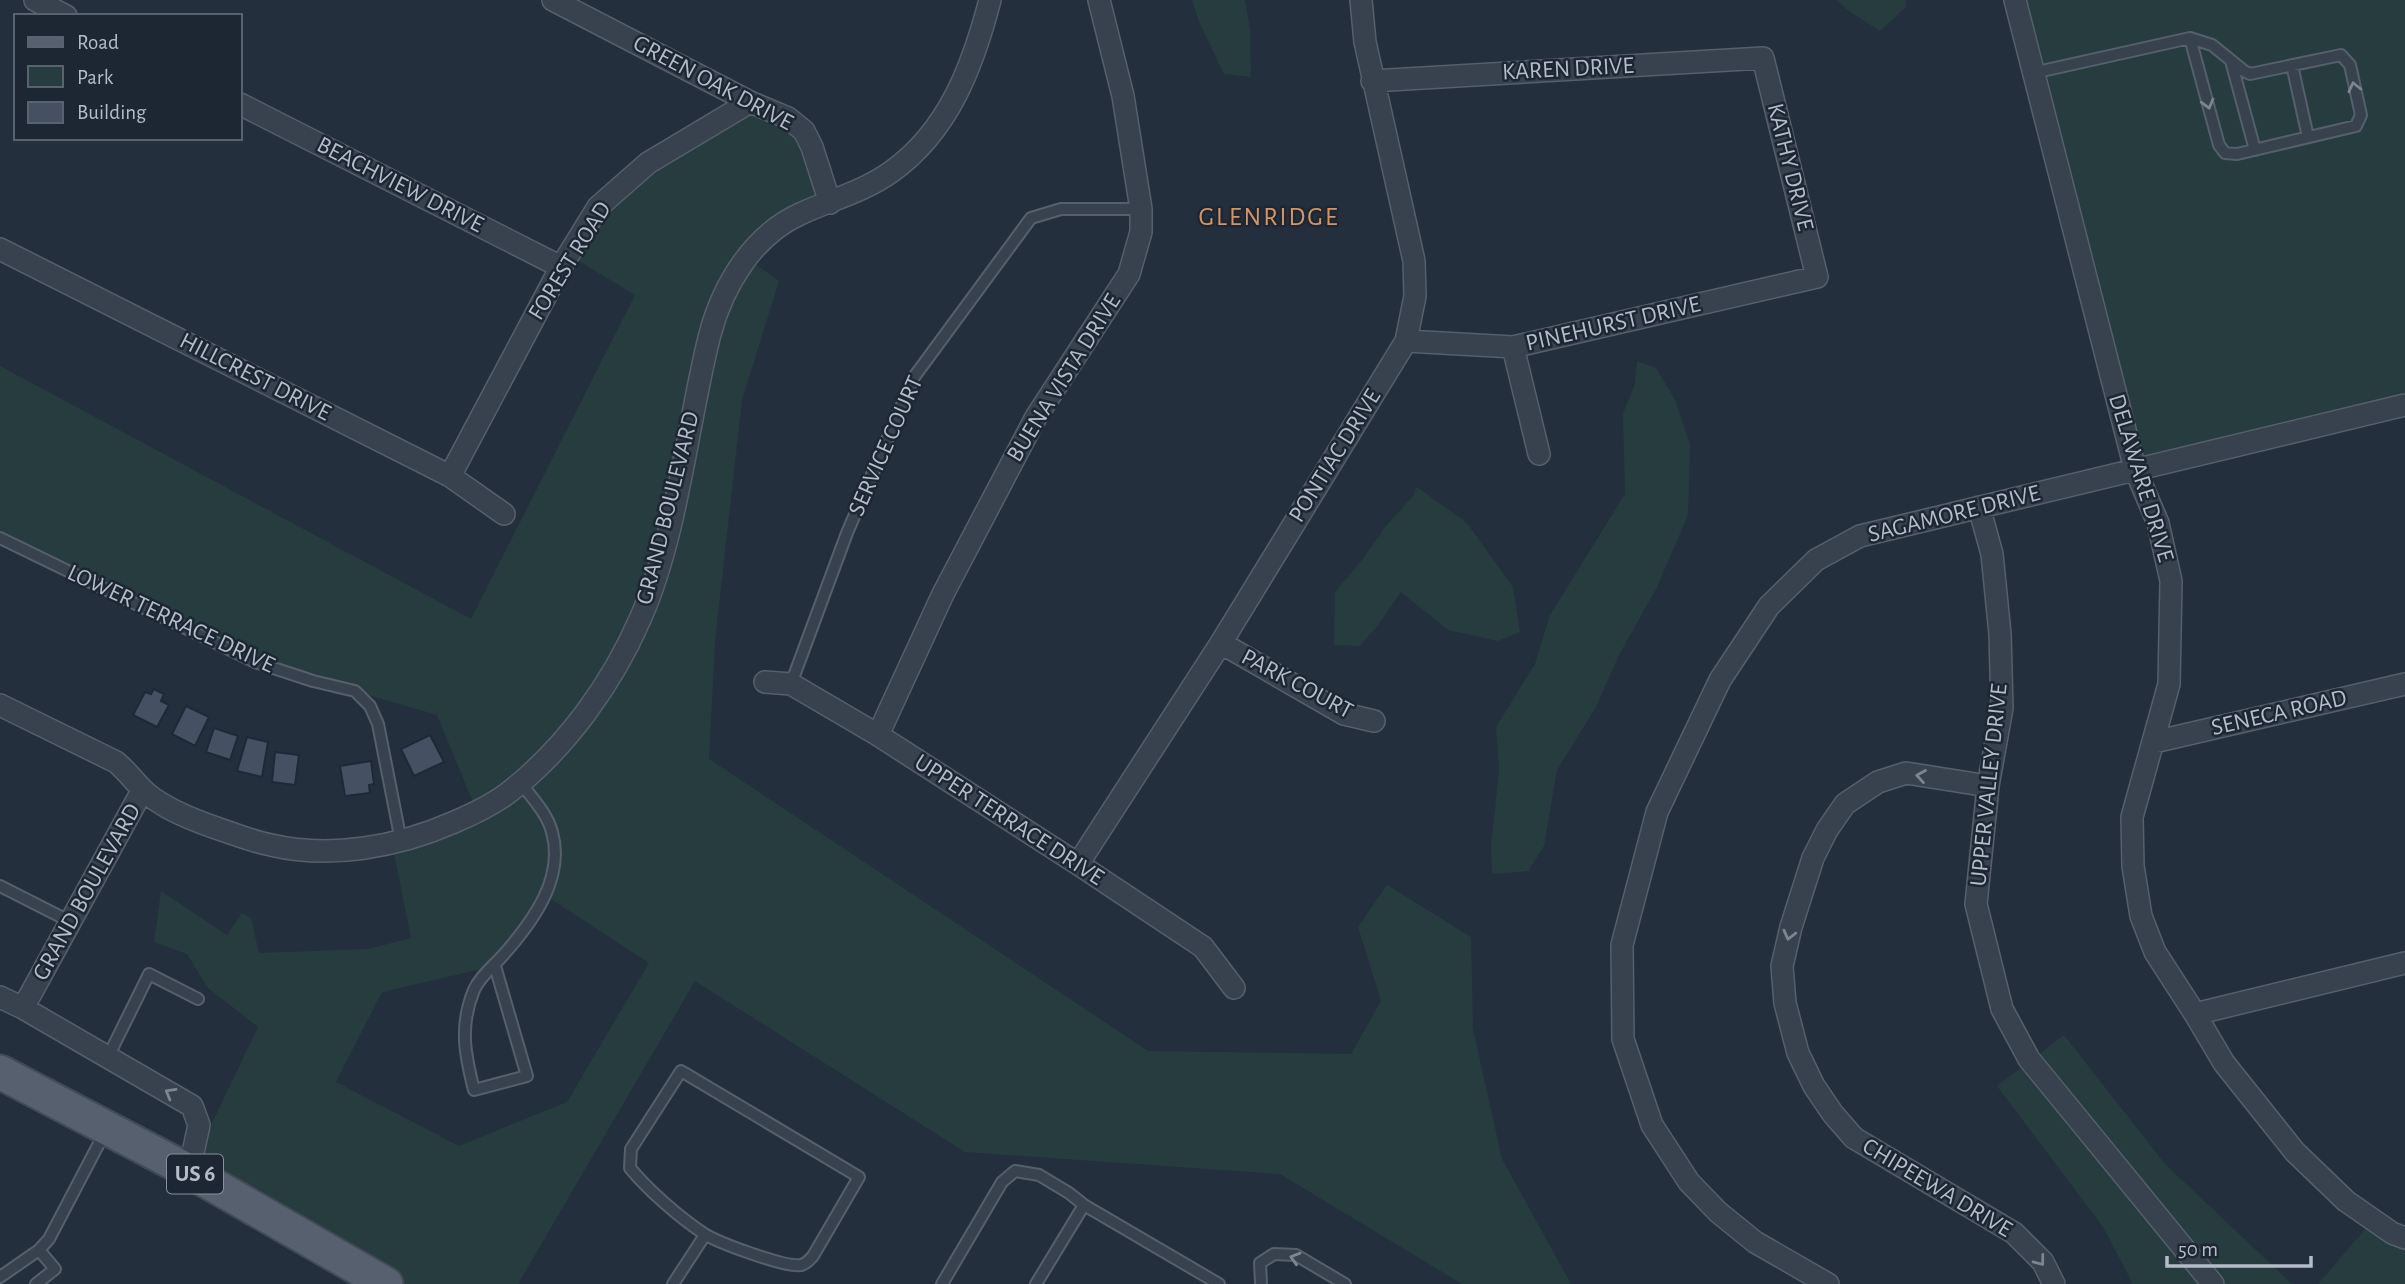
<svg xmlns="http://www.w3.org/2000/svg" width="2405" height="1284" font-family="'Alegreya Sans',sans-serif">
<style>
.green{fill:#263c3f;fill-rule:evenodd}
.building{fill:#455162;stroke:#1f2835;stroke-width:2}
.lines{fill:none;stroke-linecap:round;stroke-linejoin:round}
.lane-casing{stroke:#565f6c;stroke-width:14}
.street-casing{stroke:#565f6c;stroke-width:24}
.primary-casing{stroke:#414a57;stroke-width:37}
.lane{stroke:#38414e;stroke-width:10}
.street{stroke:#38414e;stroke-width:21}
.primary{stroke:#56606e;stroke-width:33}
.oneway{stroke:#7c8592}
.labels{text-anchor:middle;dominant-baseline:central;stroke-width:5;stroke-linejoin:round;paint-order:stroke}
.shield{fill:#1d2633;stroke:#878f9c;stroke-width:2}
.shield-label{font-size:23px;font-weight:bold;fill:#b4bcc9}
.street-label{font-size:24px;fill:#b4bcc9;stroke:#1d2633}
.neighbourhood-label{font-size:26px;letter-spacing:2px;fill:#d59563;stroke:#1d2633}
</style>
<rect width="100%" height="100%" fill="#242f3e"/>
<path class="green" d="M1192,0H1245L1250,30L1251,77L1224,74L1199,22Z
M1837,0H1906V7L1880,31L1846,9Z
M2015,0H2405V405L2135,469Z
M750,102L788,118L830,203L747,258L779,281L742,400L715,642L709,759L1148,1051L1351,1054L1381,1001L1358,927L1387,885L1471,937L1473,1029L1502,1159L1571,1284H1462L1280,1174L965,1152L695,981L518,1284H386L189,1171L258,1027L208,988L187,954L154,942L161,891L227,935L242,913L251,918L259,953L368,949L411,938L392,843L477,812L437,715L255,662L0,538V366L471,619L635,295L569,255L598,207ZM546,896L649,963L567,1102L459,1146L336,1082L382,992L495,966Z
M1637,361L1656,368L1675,400L1690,444L1688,515L1657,587L1619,655L1596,707L1557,770L1544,846L1528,871L1492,874L1491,845L1499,771L1496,727L1535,664L1550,615L1625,494L1623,414L1635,384Z
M1417,487L1467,523L1513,587L1520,632L1498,641L1448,630L1401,592L1378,625L1360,646L1334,645L1335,592L1361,561L1386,526L1412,497Z
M2064,1035L2165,1164L2292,1284H2133L2103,1227L1997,1086Z
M2373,1220L2405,1238V1284H2318Z"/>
<path class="building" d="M154,689L164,694L161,701L169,705L157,727L133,715L145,692L151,694Z
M186,706L209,717L195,746L172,734Z
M214,728L238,736L230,760L206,752Z
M430,735L444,762L414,776L401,749Z
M247,737L268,742L262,777L237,771Z
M275,752L299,755L295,785L272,782Z
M371,761L374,784L369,785L370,793L345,796L340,766Z"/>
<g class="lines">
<defs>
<path id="lane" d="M2231,61L2255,150
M2292,65L2308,137
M2033,73L2190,38L2212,45L2244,71L2250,74L2341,55L2350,65L2361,115L2356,126L2237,154L2225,153L2219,145L2190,38
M0,538L255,662L313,681L355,691L370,706L378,724L401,841
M791,684L847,533L914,377L1031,218L1061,209H1141
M0,886L71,922
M495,966L527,1076L474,1090C465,1055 459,1026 474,990C480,976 495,965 505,953C533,921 565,878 552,832C547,813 532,798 520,782
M108,1057L149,974L198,999
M681,1071L859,1177L813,1256C809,1260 807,1264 801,1265C786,1268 716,1242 703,1233C679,1217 648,1190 630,1168L631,1149Z
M0,1277L39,1250L49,1239L105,1132
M1261,1282L1260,1263L1274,1254L1296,1255L1345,1284
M36,1284L55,1269L39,1250
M673,1284L705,1235
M942,1284L1002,1182L1015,1171L1039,1175L1069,1193L1084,1205
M1036,1284L1084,1205L1219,1284"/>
<path id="street" d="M35,0L66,16
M553,0L750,102L788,118L804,131L812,147L830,203
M2015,0L2135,469L2158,523L2171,581L2169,684L2132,817L2133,866L2141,916L2155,952L2195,1014L2224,1063L2295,1152L2346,1201L2392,1233L2405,1238
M1372,81L1763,58L1817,277L1513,347L1406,341
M240,104L561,267
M0,249L450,476L504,514
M1513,347L1539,454
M450,476L561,267L598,207L648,163L750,102
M1979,507L1992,554L2000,634L2002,708L1988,786L1976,904L2002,1009L2029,1059L2213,1284
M1221,643L1344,714L1374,721
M765,682L791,684L878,735L1078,864L1203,947L1234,988
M0,705L116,762C134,777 140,792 162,804C181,816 204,824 225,831C240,836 255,842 271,845C330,859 397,847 452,823C471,815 491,806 508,793C566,748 612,684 641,617C678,532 687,425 710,334C723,286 752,236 800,214C830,200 863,192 891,172C949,131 973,65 990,0
M878,735L943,594L1036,417L1129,274L1141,232V209L1123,96L1099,0
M2154,742L2405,684
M1988,786L1906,773L1878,782L1845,804L1827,830L1813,858L1791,927L1782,966L1785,1003L1798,1053L1814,1086L1833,1114L1854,1138L2014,1233L2043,1262L2054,1284
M1078,864L1221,643L1406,341L1415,296L1414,261L1365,42L1361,0
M0,997L23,1008L192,1106L199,1125L189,1171
M23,1008L142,791
M2195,1014L2405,963
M1828,1284L1755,1242L1718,1212L1689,1182L1652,1125L1623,1039L1622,945L1657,812L1720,680L1769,606L1816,560L1860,536L2405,405"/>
<path id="primary" d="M0,1072L189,1171L386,1284"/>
</defs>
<use href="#lane" class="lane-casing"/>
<use href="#street" class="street-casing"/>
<use href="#primary" class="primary-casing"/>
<use href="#lane" class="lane"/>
<use href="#street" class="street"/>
<use href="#primary" class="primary"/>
</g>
<defs><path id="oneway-chevron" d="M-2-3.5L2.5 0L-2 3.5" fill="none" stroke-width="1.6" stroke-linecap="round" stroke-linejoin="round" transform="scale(1.75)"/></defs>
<g class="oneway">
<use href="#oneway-chevron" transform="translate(2354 87) rotate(-103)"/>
<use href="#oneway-chevron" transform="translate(2208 104) rotate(75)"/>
<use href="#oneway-chevron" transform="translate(1921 776) rotate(-170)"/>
<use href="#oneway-chevron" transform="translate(1789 935) rotate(104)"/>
<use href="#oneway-chevron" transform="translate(170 1093) rotate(-150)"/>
<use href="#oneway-chevron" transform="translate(1295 1258) rotate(-163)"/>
<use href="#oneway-chevron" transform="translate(2040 1261) rotate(53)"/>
</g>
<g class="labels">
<rect class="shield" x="167" y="1154.5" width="56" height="39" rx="5"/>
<g class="shield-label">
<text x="195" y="1174">US 6</text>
</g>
<g class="street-label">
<text transform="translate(1568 69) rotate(-3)">KAREN DRIVE</text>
<text transform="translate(713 83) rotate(28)">GREEN OAK DRIVE</text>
<text transform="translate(1790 167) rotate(76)">KATHY DRIVE</text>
<text transform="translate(400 185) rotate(27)">BEACHVIEW DRIVE</text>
<text transform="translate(570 261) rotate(-58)">FOREST ROAD</text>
<text transform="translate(1613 324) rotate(-13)">PINEHURST DRIVE</text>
<text transform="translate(255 377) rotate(27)">HILLCREST DRIVE</text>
<text transform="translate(1064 378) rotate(-58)">BUENA VISTA DRIVE</text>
<text transform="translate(886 446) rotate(-66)">SERVICE COURT</text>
<text transform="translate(1335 456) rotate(-58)">PONTIAC DRIVE</text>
<text transform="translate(2141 478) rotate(73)">DELAWARE DRIVE</text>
<text transform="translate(668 508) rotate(-76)">GRAND BOULEVARD</text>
<text transform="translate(1954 514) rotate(-14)">SAGAMORE DRIVE</text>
<text transform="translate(171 619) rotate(25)">LOWER TERRACE DRIVE</text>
<text transform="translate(1297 684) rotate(28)">PARK COURT</text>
<text transform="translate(2279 713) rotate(-13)">SENECA ROAD</text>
<text transform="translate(1989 785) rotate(-84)">UPPER VALLEY DRIVE</text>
<text transform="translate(1009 820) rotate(33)">UPPER TERRACE DRIVE</text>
<text transform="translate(87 892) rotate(-61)">GRAND BOULEVARD</text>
<text transform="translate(1937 1188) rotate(31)">CHIPEEWA DRIVE</text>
</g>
<g class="neighbourhood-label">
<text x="1269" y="217">GLENRIDGE</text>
</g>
</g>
<rect x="14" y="14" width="228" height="126" fill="#1d2633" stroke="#59626f" stroke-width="2"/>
<rect x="28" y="37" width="35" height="10" fill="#56606e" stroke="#59626f" stroke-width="2"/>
<text x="77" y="49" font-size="21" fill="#b4bcc9">Road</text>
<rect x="28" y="66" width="35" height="21" fill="#263c3f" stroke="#59626f" stroke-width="2"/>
<text x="77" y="84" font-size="21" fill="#b4bcc9">Park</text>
<rect x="28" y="102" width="35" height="21" fill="#455162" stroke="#59626f" stroke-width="2"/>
<text x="77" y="119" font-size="21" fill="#b4bcc9">Building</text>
<path d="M2167 1256v10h144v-10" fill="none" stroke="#b4bcc9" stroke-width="3.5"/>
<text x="2178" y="1256" font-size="21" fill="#b4bcc9" stroke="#1d2633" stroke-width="5" paint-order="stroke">50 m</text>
</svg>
